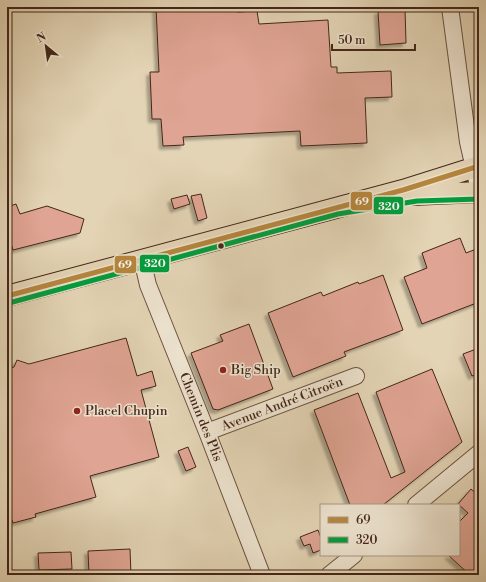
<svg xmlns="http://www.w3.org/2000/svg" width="486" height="582" font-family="'Libre Bodoni',serif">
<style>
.building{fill:#dfa493;stroke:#442618;filter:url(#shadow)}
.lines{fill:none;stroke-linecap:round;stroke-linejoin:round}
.minor-casing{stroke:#6c523f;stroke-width:18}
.major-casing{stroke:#442618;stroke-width:22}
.minor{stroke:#ede3cf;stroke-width:16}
.major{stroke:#e3d4b5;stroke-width:20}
.bus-1-casing{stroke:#ede3cf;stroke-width:8}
.bus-2-casing{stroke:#ede3cf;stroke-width:8}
.bus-1{stroke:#b6863d;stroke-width:5}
.bus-2{stroke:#009e3d;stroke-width:5}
.bus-dot{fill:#442618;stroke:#ede3cf;stroke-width:1.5}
.poi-dot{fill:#8f2418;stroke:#ede3cf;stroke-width:1.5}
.labels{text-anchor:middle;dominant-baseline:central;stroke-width:3;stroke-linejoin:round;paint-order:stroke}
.poi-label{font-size:13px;fill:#442618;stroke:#ede3cf;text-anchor:start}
.street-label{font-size:13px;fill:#442618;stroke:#ede3cf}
.line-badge{stroke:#ede3cf;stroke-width:1.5}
.badge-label{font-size:11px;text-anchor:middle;font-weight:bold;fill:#fff}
</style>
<defs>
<filter id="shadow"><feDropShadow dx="-3.5" dy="3.5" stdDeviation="1" flood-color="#0004"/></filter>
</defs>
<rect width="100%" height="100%" fill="#e3d4b5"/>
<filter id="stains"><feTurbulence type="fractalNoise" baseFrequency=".005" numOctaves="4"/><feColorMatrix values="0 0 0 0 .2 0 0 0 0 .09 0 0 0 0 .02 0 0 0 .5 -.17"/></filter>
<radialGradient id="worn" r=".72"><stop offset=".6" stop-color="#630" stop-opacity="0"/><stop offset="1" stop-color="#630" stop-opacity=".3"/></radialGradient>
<path class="building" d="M156,7H236L237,12L257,11L259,24L328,20L331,67H337V73L391,71L392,97L365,98L367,143L301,146L300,131L183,137L184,145L163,146L161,119H152L150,72H159Z
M405,9L406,43L380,45L378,11Z
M201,194L207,218L198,221L191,196Z
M187,195L190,204L174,209L171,199Z
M16,204L20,214L47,206L84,219L80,233L13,250L7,230V207Z
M460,238L466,253L479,248V302L422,324L404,277L427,268L422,253Z
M383,275L403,330L344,352L346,356L293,377L268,313L321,292L323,296L358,282L359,284Z
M249,324L273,389L218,410L213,409L191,353L223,341L220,335Z
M126,338L137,376L152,371L156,386L141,390L159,457L90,476L96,497L35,514L36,517L13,523L12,520L7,522V369L14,367L17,360L29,364Z
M479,348V373L472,376L463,354Z
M432,369L462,442L383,505H350L314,410L358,393L391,478L405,472L376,392Z
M188,447L196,467L186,471L178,451Z
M471,489L479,496V575H470L448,555H459V522L468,513L458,504Z
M318,530L321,538V550L313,553L310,544L304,546L300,537Z
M130,549L131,575H89L88,551Z
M71,552L72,569L39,570L38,553Z"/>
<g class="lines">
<defs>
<path id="minor" d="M450,7L468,142L479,190
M142,259L148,285L207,432L262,575
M207,432L356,376
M416,505L479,453
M329,575L354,555"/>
<path id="major" d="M412,195L479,192
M7,296L403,190L479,166"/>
</defs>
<use href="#minor" class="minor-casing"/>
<use href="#major" class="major-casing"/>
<use href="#minor" class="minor"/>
<use href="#major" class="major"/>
<defs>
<path id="bus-1" d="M7,296L403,190L479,166"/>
<path id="bus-2" d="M9,303L338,214L417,201L479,199"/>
</defs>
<use href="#bus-1" class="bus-1-casing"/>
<use href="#bus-2" class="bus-2-casing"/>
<use href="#bus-1" class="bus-1"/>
<use href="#bus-2" class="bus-2"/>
</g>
<circle class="bus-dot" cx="221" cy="246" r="3.5"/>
<g class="poi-dot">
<circle cx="223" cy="370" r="4"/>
<circle cx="77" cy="411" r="4"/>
</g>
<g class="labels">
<g class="poi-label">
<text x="231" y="370">Big Ship</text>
<text x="85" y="411">Placel Chupin</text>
</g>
<g class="street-label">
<text transform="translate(282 404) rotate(-21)">Avenue André Citroën</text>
<text transform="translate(201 417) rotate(68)">Chemin des Plis</text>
</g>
</g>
<g class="line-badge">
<rect x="350" y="191" width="23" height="20" rx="4" fill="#b6863d"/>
<rect x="373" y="196" width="31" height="19" rx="4" fill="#009e3d"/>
<rect x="139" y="254" width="31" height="19" rx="4" fill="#009e3d"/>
<rect x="114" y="255" width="23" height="19" rx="4" fill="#b6863d"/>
</g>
<g class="badge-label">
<text x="362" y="205">69</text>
<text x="389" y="210">320</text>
<text x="155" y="267">320</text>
<text x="125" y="268">69</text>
</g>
<rect width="486" height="582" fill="none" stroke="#e3d4b5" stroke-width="24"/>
<rect x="8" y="8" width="470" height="566" fill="none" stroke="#442618" stroke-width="2"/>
<rect x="12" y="12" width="462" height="558" fill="none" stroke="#442618"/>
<rect x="320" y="504" width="140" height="52" fill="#ede3cf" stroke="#a99786"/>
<rect x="328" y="517" width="20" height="6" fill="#b6863d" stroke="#a99786"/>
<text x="356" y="524" font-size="12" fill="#442618">69</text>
<rect x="328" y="537" width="20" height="6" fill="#009e3d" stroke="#a99786"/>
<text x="356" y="544" font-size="12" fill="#442618">320</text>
<g transform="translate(46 46) rotate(331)" stroke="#ede3cf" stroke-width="3" paint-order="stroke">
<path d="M0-3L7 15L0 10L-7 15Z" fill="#442618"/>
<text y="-6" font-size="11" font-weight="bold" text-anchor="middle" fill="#442618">N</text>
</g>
<path d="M332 44v6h83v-6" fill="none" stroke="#442618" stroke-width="2"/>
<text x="338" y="44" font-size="12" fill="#442618" stroke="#ede3cf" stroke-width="3" paint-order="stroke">50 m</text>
<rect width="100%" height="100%" filter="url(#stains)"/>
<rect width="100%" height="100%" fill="url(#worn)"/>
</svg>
